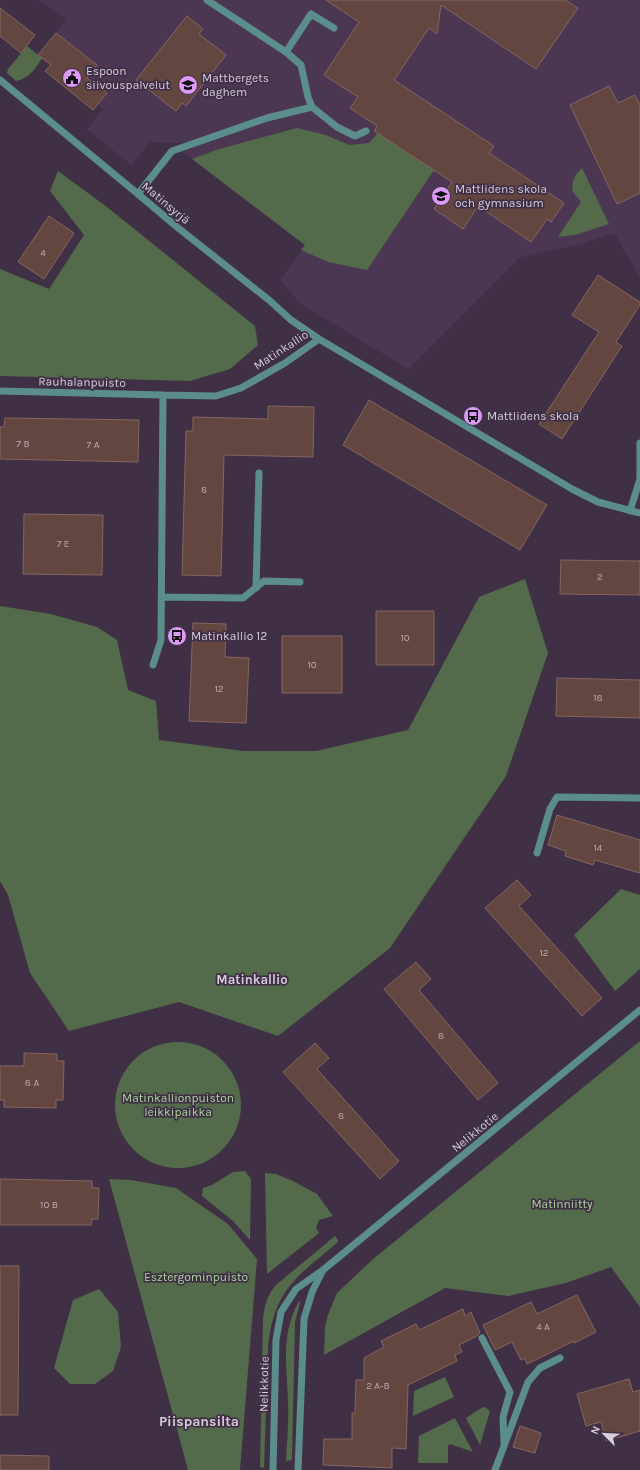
<svg xmlns="http://www.w3.org/2000/svg" width="640" height="1470" font-family="Karla,sans-serif">
<style>
.built{fill:#4b3752}
.green{fill:#536a4b}
.building{fill:#634640;stroke:#866661}
.lines{fill:none;stroke-linecap:round;stroke-linejoin:round}
.minor{stroke:#5b8e8a;stroke-width:7}
.labels{text-anchor:middle;dominant-baseline:central;stroke-width:3.5;stroke-linejoin:round;paint-order:stroke}
.number-label{font-size:10px;fill:#baabb4}
.poi-label{font-size:12px;fill:#d7cddb;stroke:#403045;text-anchor:start}
.street-label{font-size:12px;fill:#d7cddb;stroke:#403045}
.park-label{font-size:12px;fill:#aad69b;stroke:#403045}
.neighbourhood-label{font-size:13px;font-weight:bold;fill:#d7cddb;stroke:#403045}
.quarter-label{font-size:14px;font-weight:bold;fill:#d7cddb;stroke:#403045}
</style>
<rect width="100%" height="100%" fill="#403045"/>
<path class="built" d="M39,0H640V277L615,234H611L579,245L549,250L519,258L408,369L301,304L280,280L305,245L184,153L188,142L172,143L150,142L131,165L87,129L103,109L97,104L106,93L87,78L97,65L56,33L66,19Z"/>
<path class="green" d="M27,46L42,58C36,68 29,79 16,81L7,73L8,69Z
M297,128L326,135L349,145L369,143L378,133L434,170L367,270L328,262L301,250L305,245L192,159L219,149Z
M582,168L609,224L575,235L558,237L581,202C579,199 575,195 573,192C570,183 576,173 582,168Z
M58,171L107,207L255,326L258,345L230,369L190,381L0,376V269L49,289L84,235L50,191Z
M525,579L548,653L506,776L390,948L278,1036L179,1002L69,1031L30,973L8,895L0,881V606L51,614L97,627L117,640L128,690L156,701L159,740L244,751H316L408,730L479,597Z
M621,889L640,895V969L615,991L574,935Z
M640,1041V1307L611,1267L566,1283L508,1296L445,1288L324,1355L325,1327L328,1315L337,1293L372,1260Z
M115 1105a63 63 0 1 1 126 0a63 63 0 1 1-126 0Z
M245,1171L251,1179L250,1240L233,1221L202,1196L203,1188L212,1185L233,1172Z
M265,1173L276,1174L293,1181L317,1194L333,1216L319,1220L316,1228L319,1233L267,1274Z
M109,1179L131,1180L176,1188L228,1224L257,1259L240,1470H188Z
M335,1236L338,1240V1242C297,1277 274,1289 268,1347L264,1468L260,1467L263,1320C264,1307 267,1295 276,1285Z
M99,1289L118,1312L121,1347L113,1371L95,1384H70L54,1368L73,1300Z
M299,1301L300,1303L295,1322L292,1460L286,1461C287,1441 289,1422 288,1403C287,1366 280,1335 299,1301Z
M445,1377L454,1397L413,1416L414,1391Z
M483,1407L486,1408L490,1411L480,1445L466,1418Z
M455,1418L473,1452L450,1444L448,1446V1463H418L419,1436Z"/>
<path class="building" d="M326,0H565L578,8L536,69L441,5L437,34L429,28L394,80L494,146L489,153L564,203L551,222L547,219L531,242L478,206L463,229L434,209L452,182L374,131L377,126L350,108L358,97L324,75L359,22Z
M0,8L35,35L21,53L0,36Z
M187,16L203,29L199,34L226,55L186,106L182,103L176,111L136,80Z
M56,33L97,65L87,78L107,93L93,110L45,71L51,65L38,55Z
M609,86L618,103L635,95L640,105V193L617,204L570,105Z
M49,216L74,233L44,279L18,262Z
M598,275L640,302V305L616,342L622,346L562,439L539,424L599,332L572,315Z
M369,400L547,505L520,550L343,445Z
M268,406L314,407L313,457L224,455L221,576L182,575L186,431H193V417L268,419Z
M5,418L139,420L138,462L0,459V427H4Z
M24,514L103,515L102,575L23,574Z
M561,560L640,561V595L560,594Z
M376,611H434V665H376Z
M193,623L226,624L225,657L249,658L246,723L189,721Z
M282,636H342V693H282Z
M557,678L640,680V718L556,716Z
M557,815L640,840V873L595,860L593,865L565,856L566,851L548,845Z
M517,880L531,895L519,906L602,998L582,1016L485,908Z
M416,962L431,979L419,990L498,1083L478,1100L384,989Z
M315,1043L329,1058L317,1069L399,1161L380,1179L283,1072Z
M24,1053L57,1054V1061H64L63,1100H56V1108L4,1107V1100H0V1066H24Z
M0,1179L92,1181V1188H99L98,1219H92L91,1225H0Z
M0,1266H19L18,1415H0Z
M577,1295L596,1332L574,1343V1341L527,1364L525,1358L521,1360L512,1342L495,1350L483,1325L531,1302L537,1314Z
M463,1309L465,1316L471,1312L480,1333L477,1336L459,1345L462,1352L455,1355L457,1361L408,1385L406,1449L392,1448V1468L323,1465L324,1439H352V1413H355L356,1380H364V1358L384,1347L381,1341L416,1324L419,1330Z
M629,1379L633,1392L640,1390V1431L606,1441L601,1422L586,1426L577,1394Z
M520,1426L541,1433L535,1453L513,1447Z
M0,1455L49,1456V1470H0Z"/>
<g class="lines">
<path class="minor" d="M207,0L286,52L301,65L308,97L312,107L337,127L355,136L366,131
M286,52L311,14L334,28
M0,80L138,194L177,227L269,300L291,320L319,339
M138,194L172,151L267,118L312,107
M0,391L163,395
M630,511L640,479V443
M256,588L259,473
M162,597L243,598L264,581L300,582
M153,665L161,640L163,395L216,396L241,388L285,363L319,339L572,489L598,502L640,513
M537,853L550,809L557,797L640,798
M482,1338L510,1392L503,1417L504,1442
M273,1470L276,1340L281,1312L296,1289L323,1270L640,1010
M298,1470L304,1319L312,1292L322,1272
M495,1470L528,1382L540,1368L560,1358"/>
</g>
<defs>
<symbol id="civic-disc" viewBox="-11 -11 22 22"><circle r="9.5" fill="#dc99f5" stroke="#403045"/><path d="M-.6-6.5H3V-4.5H.6V-3L4-1V1h2V6H-6V1h2V-1L-.6-3ZM-1.2 2.5V6h2.4V2.5Z" fill="#111"/></symbol>
<symbol id="school-disc" viewBox="-11 -11 22 22"><circle r="9.5" fill="#dc99f5" stroke="#403045"/><path d="M0-5L7-2L0 1L-7-2ZM-4 1L0 2.5L4 1V4Q0 6-4 4Z" fill="#111"/></symbol>
<symbol id="bus-disc" viewBox="-11 -11 22 22"><circle r="9.5" fill="#dc99f5" stroke="#403045"/><path d="M-5-6H5V4H4V6H2V4H-2V6H-4V4H-5ZM-3.5-4V0h7V-4ZM-3.5 1.2v1.5H-2V1.2ZM2 1.2v1.5H3.5V1.2Z" fill="#111"/></symbol>
</defs>
<g fill-rule="evenodd">
<use href="#civic-disc" x="61" y="67" width="22" height="22"/>
<use href="#school-disc" x="177" y="74" width="22" height="22"/>
<use href="#school-disc" x="430" y="185" width="22" height="22"/>
<use href="#bus-disc" x="462" y="405" width="22" height="22"/>
<use href="#bus-disc" x="166" y="625" width="22" height="22"/>
</g>
<g class="labels">
<g class="number-label">
<text x="43" y="253">4</text>
<text x="23" y="444">7 B</text>
<text x="93" y="445">7 A</text>
<text x="204" y="490">8</text>
<text x="63" y="544">7 E</text>
<text x="600" y="577">2</text>
<text x="405" y="638">10</text>
<text x="312" y="665">10</text>
<text x="219" y="689">12</text>
<text x="598" y="698">18</text>
<text x="598" y="848">14</text>
<text x="544" y="953">12</text>
<text x="441" y="1036">8</text>
<text x="32" y="1083">8 A</text>
<text x="341" y="1116">8</text>
<text x="49" y="1205">10 B</text>
<text x="543" y="1327">4 A</text>
<text x="378" y="1386">2 A-B</text>
</g>
<g class="poi-label">
<text x="86" y="71">Espoon<tspan x="86" dy="14">siivouspalvelut</tspan></text>
<text x="202" y="78">Mattbergets<tspan x="202" dy="14">daghem</tspan></text>
<text x="455" y="189">Mattlidens skola<tspan x="455" dy="14">och gymnasium</tspan></text>
<text x="487" y="416">Mattlidens skola</text>
<text x="191" y="636">Matinkallio 12</text>
</g>
<g class="street-label">
<text transform="translate(166 203) rotate(40)">Matinsyrjä</text>
<text transform="translate(281 350) rotate(-33)">Matinkallio</text>
<text transform="translate(82 382) rotate(1)">Rauhalanpuisto</text>
<text transform="translate(475 1132) rotate(-39)">Nelikkotie</text>
<text transform="translate(264 1384) rotate(-89)">Nelikkotie</text>
</g>
<g class="park-label">
<text x="178" y="1098">Matinkallionpuiston<tspan x="178" dy="14">leikkipaikka</tspan></text>
<text x="562" y="1204">Matinniitty</text>
<text x="196" y="1277">Esztergominpuisto</text>
</g>
<g class="neighbourhood-label">
<text x="252" y="979">Matinkallio</text>
</g>
<g class="quarter-label">
<text x="199" y="1421">Piispansilta</text>
</g>
</g>
<g transform="translate(604 1434) rotate(294)" stroke="#403045" stroke-width="3" paint-order="stroke">
<path d="M0-3L7 15L0 10L-7 15Z" fill="#d7cddb"/>
<text y="-6" font-size="11" font-weight="bold" text-anchor="middle" fill="#d7cddb">N</text>
</g>
</svg>
